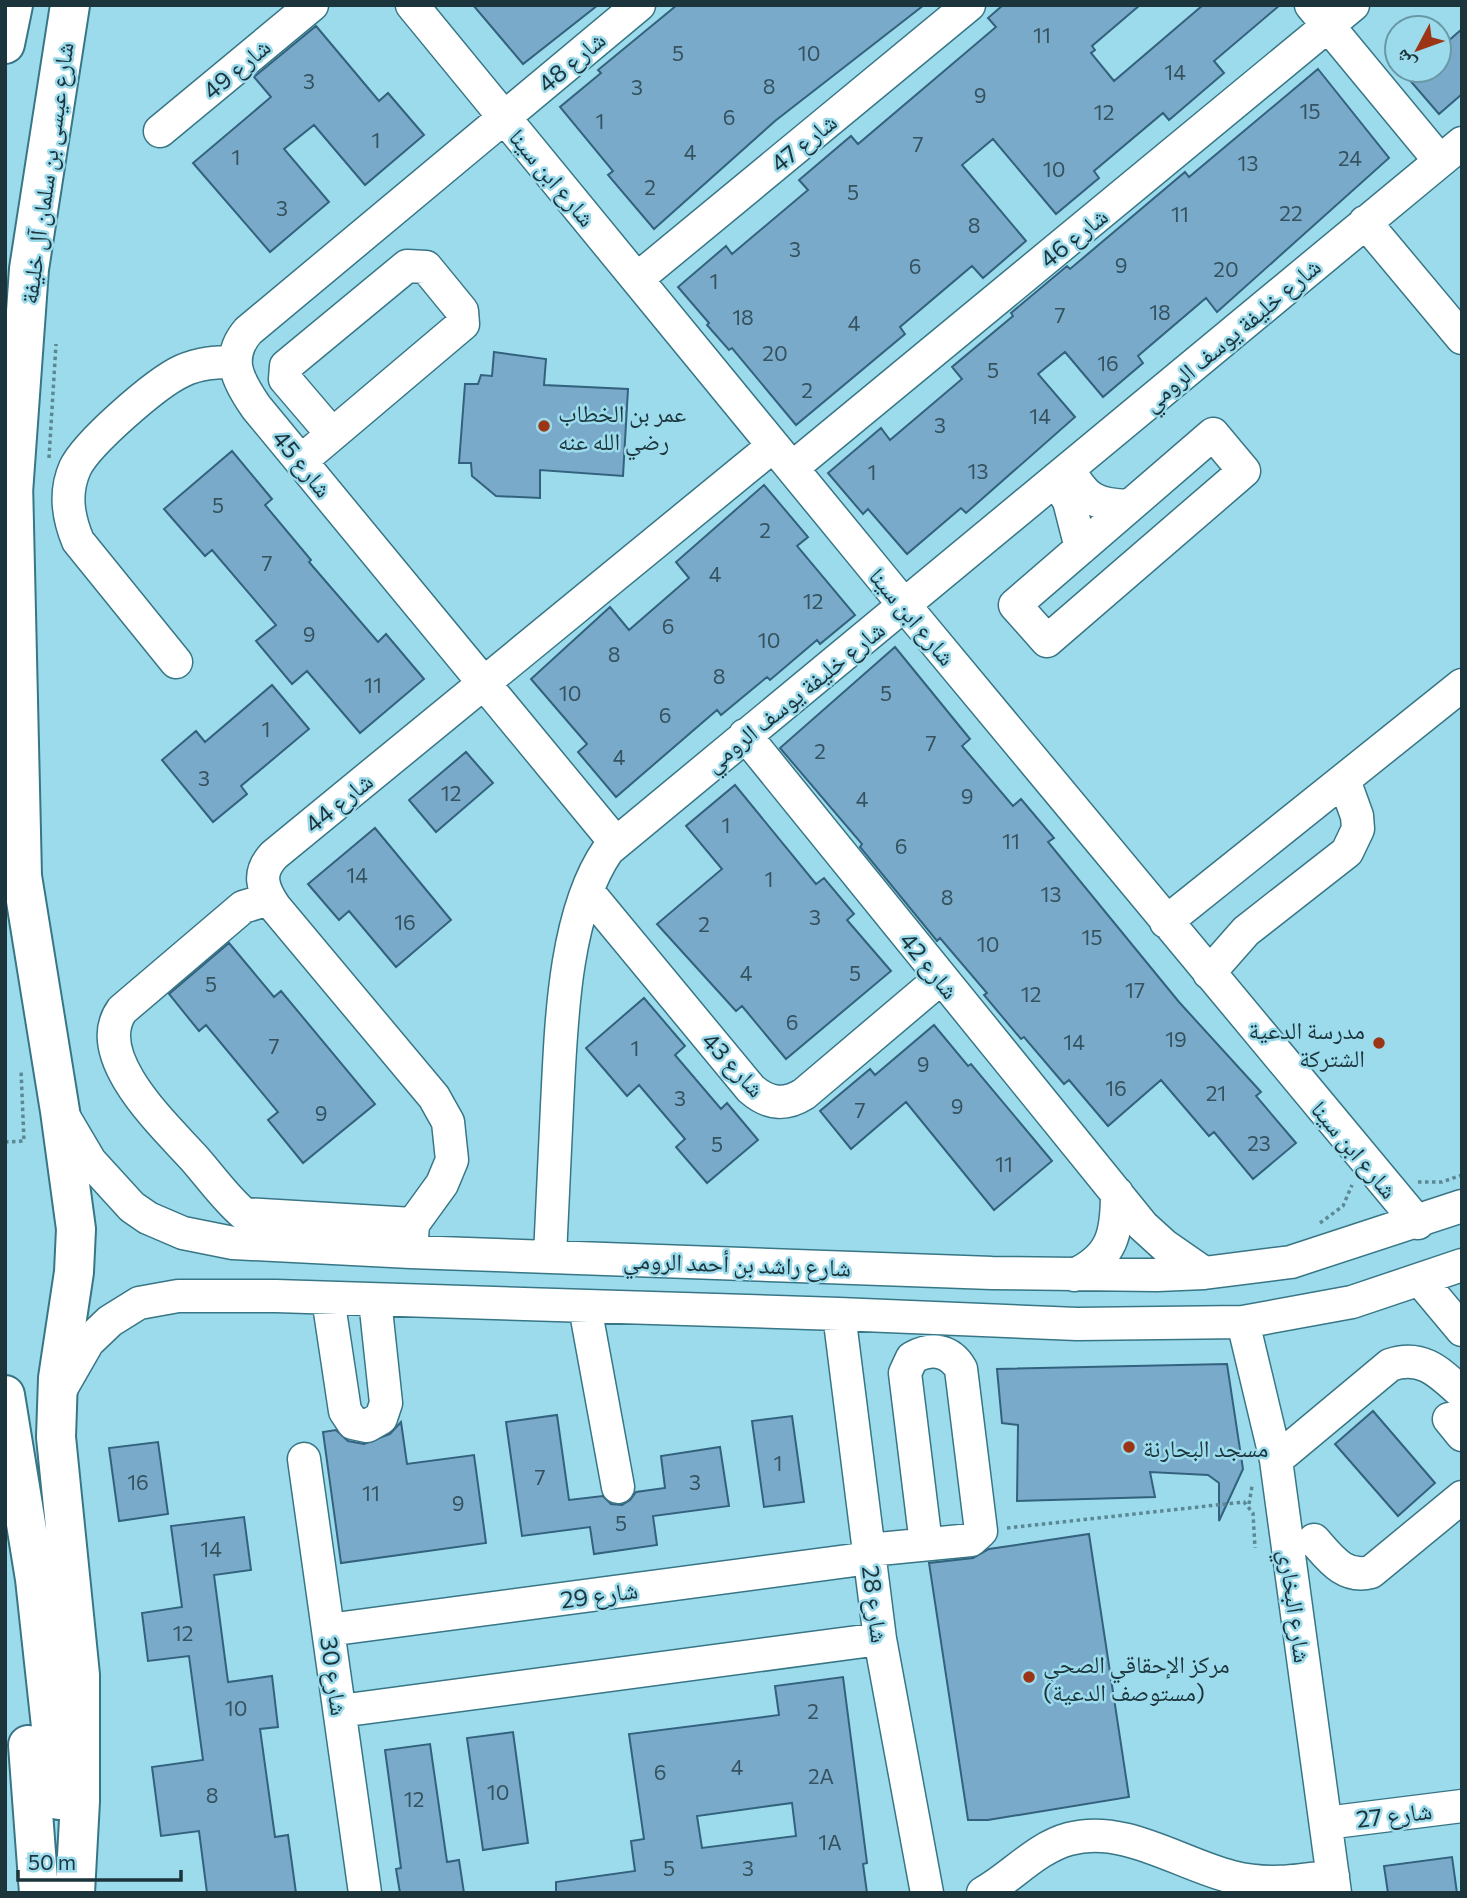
<svg xmlns="http://www.w3.org/2000/svg" width="1467" height="1898" font-family="Commissioner,'Noto Naskh Arabic',sans-serif">
<style>
.building{fill:#7aaac9;stroke:#33627e;stroke-width:2;fill-rule:evenodd}
.lines{fill:none;stroke-linecap:round;stroke-linejoin:round}
.minor-casing{stroke:#387686;stroke-width:35}
.highway-casing{stroke:#387686;stroke-width:42}
.path{stroke:#5c8894;stroke-width:3.5;stroke-dasharray:3.5 3.5;stroke-linecap:butt}
.minor{stroke:#fff;stroke-width:32}
.highway{stroke:#fff;stroke-width:38}
.poi-dot{fill:#9c3515;stroke:#9cdbec;stroke-width:2.5}
.labels{text-anchor:middle;dominant-baseline:central;stroke-width:5;stroke-linejoin:round;paint-order:stroke}
.number-label{font-size:21px;fill:#34525f}
.street-label{font-size:24px;fill:#1c353c;stroke:#9cdbec}
.poi-label{font-size:24px;fill:#1c353c;stroke:#9cdbec;text-anchor:start}
</style>
<rect width="100%" height="100%" fill="#9cdbec"/>
<path class="building" d="M473,5H598L523,64Z
M677,5H924L775,121L654,229L608,175L613,171L560,107L601,73L598,70Z
M1003,5H1140L1092,46L1095,50L1091,53L1114,81L1203,5H1280L1214,61L1224,73L1169,120L1163,113L1094,171L1099,178L1056,214L993,139L962,165L1026,241L983,278L972,266L900,327L905,334L796,425L732,348L729,350L707,325L709,323L678,287L726,246L732,254L808,190L799,180L851,136L858,144L996,27L988,18Z
M316,26L379,101L388,93L424,135L365,185L314,125L284,149L329,202L270,252L193,163L271,97L254,77Z
M1462,29V94L1439,114L1401,70H1439V49Z
M1318,69L1389,158L1217,312L1206,298L1138,356L1143,363L1103,397L1065,352L1038,374L1075,417L966,513L961,508L907,554L868,509L863,514L828,473L881,428L890,440L962,379L952,367L1013,316L1011,313L1067,266L1070,269L1185,172L1189,177Z
M494,352L546,359L544,385L628,389L623,476L540,470V498L496,496L472,476L471,463H459L465,384H478L481,375L492,376Z
M232,451L272,499L265,505L311,560L309,562L378,642L386,634L424,679L360,733L307,671L292,684L256,641L276,625L212,550L205,556L164,509Z
M764,485L808,537L797,546L855,615L820,644L817,640L770,680L767,677L721,715L717,710L616,797L578,752L587,744L531,679L610,607L629,630L689,578L676,562Z
M895,647L970,739L962,746L1013,806L1021,799L1054,838L1048,842L1179,1002L1261,1092L1256,1096L1296,1143L1253,1179L1214,1132L1209,1136L1161,1080L1108,1126L1069,1080L1064,1084L1024,1037L1021,1039L984,995L987,993L940,938L937,941L860,847L862,844L780,748Z
M272,685L309,729L241,786L247,794L213,822L162,760L196,731L205,742Z
M466,752L493,783L436,832L409,800Z
M735,785L816,884L824,878L854,914L847,920L891,971L786,1059L742,1006L736,1011L657,924L722,869L686,826Z
M375,828L451,920L396,967L349,911L339,920L308,884Z
M229,943L274,997L281,991L375,1104L303,1163L268,1120L278,1112L206,1025L199,1031L169,994Z
M644,998L685,1046L675,1055L721,1109L727,1103L758,1140L707,1183L676,1147L685,1139L639,1085L627,1096L586,1048Z
M934,1025L968,1066L971,1064L1052,1161L994,1210L906,1102L851,1149L820,1111L870,1069L875,1075Z
M1227,1364L1243,1469L1219,1521V1483L1208,1475L1150,1472L1155,1497L1017,1501L1018,1425L1002,1423L997,1369Z
M1373,1411L1435,1483L1398,1516L1335,1444Z
M557,1415L569,1500L603,1496L611,1504L622,1505L630,1500L636,1492L665,1488L661,1456L720,1447L729,1506L653,1516L657,1545L594,1554L590,1527L522,1536L506,1422Z
M792,1416L804,1502L764,1507L752,1421Z
M401,1422L407,1464L474,1455L486,1543L341,1563L323,1432L336,1430L348,1441L364,1444L390,1434Z
M158,1442L168,1514L119,1521L109,1448Z
M244,1517L251,1570L214,1575L228,1682L272,1676L278,1727L260,1729L275,1837L288,1835L296,1893H207L199,1831L161,1836L152,1767L203,1760L189,1656L148,1661L142,1613L182,1607L171,1526Z
M1089,1534L1129,1797L988,1820H968L929,1563L973,1558L989,1549Z
M843,1677L867,1863L863,1864L867,1893H556V1882L635,1871L631,1841L644,1839L629,1734L779,1715L775,1686ZM792,1803L796,1836L702,1848L697,1816Z
M513,1732L528,1843L483,1850L467,1738Z
M430,1744L447,1862L459,1860L464,1893H400L396,1869L401,1868L385,1750Z
M1452,1857L1457,1893H1388L1384,1866Z"/>
<g class="lines">
<defs>
<path id="minor" d="M412,5L905,606L1418,1223
M1311,5L1440,161
M160,131L312,5
M1365,222L1462,338
M637,279L969,5
M1213,434L1244,471L1047,641L1015,605Z
M301,461L463,324L462,311L426,267L407,266L286,366L285,379L332,434
M792,468L1353,5
M1069,470C1086,499 1095,505 1129,506
M1056,480L1069,501L1081,548
M176,662L78,541C68,517 64,493 75,468C87,443 156,383 182,371C199,363 216,362 234,362
M745,735L1143,1226L1165,1246L1204,1273
M615,842L256,407C238,381 225,358 248,331L639,5
M588,892L751,1089C768,1104 785,1106 804,1094L941,978
M269,899L243,907L122,1010C89,1056 165,1126 193,1157C210,1176 225,1198 244,1214L413,1224
M1166,922L1462,685
M1209,973L1246,931L1347,852L1358,829L1357,816L1344,780
M64,1117L90,1161L132,1207L148,1218L183,1233L233,1243L411,1252L992,1273L1157,1275L1204,1273L1291,1262L1462,1206
M411,1252L413,1224L442,1184L452,1160L448,1122L434,1097L275,907C262,888 257,873 274,855L773,446
M550,1256C552,1206 555,1156 557,1106C561,1029 563,915 608,850L1462,143
M1074,1275C1113,1257 1117,1233 1117,1193
M1421,1281L1462,1330
M328,1298L345,1411L353,1423L367,1426L381,1418L386,1403L375,1300
M585,1307L618,1487
M839,1314L880,1639L927,1893
M1243,1322L1276,1460L1335,1893
M61,1389L88,1342L110,1321L139,1303L178,1296H276L839,1314L1077,1324L1243,1322L1352,1302L1462,1265
M1449,1419L1462,1435
M304,1459L365,1893
M1276,1460L1390,1365C1422,1354 1439,1372 1462,1393
M1314,1540C1330,1558 1344,1579 1371,1572L1462,1497
M869,1550L971,1540L981,1531L961,1369C950,1350 932,1347 912,1358L905,1373L926,1544
M328,1630L870,1558
M340,1711L880,1639
M1326,1823L1462,1806
M983,1893C1012,1877 1036,1848 1069,1839C1124,1824 1180,1864 1232,1877C1267,1886 1298,1881 1333,1876"/>
<path id="highway" d="M5,44L13,5
M13,481L22,876L60,1111L76,1229L74,1272L58,1378L56,1437L80,1675V1801L75,1893
M12,507L29,269L70,5
M5,1395L35,1579L59,1800
M28,1745L39,1893"/>
</defs>
<use href="#minor" class="minor-casing"/>
<use href="#highway" class="highway-casing"/>
<path class="path" d="M49,458L56,344
M5,1142L24,1141L21,1070
M1418,1182H1442L1462,1175
M1320,1223L1343,1206L1352,1185
M1249,1504L1252,1486
M1007,1528L1244,1502L1253,1513L1255,1548"/>
<use href="#minor" class="minor"/>
<use href="#highway" class="highway"/>
</g>
<g class="poi-dot">
<circle cx="544" cy="426" r="7"/>
<circle cx="1379" cy="1043" r="7"/>
<circle cx="1129" cy="1447" r="7"/>
<circle cx="1029" cy="1677" r="7"/>
</g>
<g class="labels">
<g class="number-label">
<text x="1042" y="34">11</text>
<text x="678" y="52">5</text>
<text x="809" y="52">10</text>
<text x="1175" y="71">14</text>
<text x="309" y="80">3</text>
<text x="769" y="85">8</text>
<text x="637" y="86">3</text>
<text x="980" y="94">9</text>
<text x="1310" y="110">15</text>
<text x="1104" y="111">12</text>
<text x="729" y="116">6</text>
<text x="600" y="120">1</text>
<text x="376" y="139">1</text>
<text x="918" y="143">7</text>
<text x="690" y="151">4</text>
<text x="236" y="156">1</text>
<text x="1350" y="157">24</text>
<text x="1248" y="162">13</text>
<text x="1054" y="168">10</text>
<text x="650" y="186">2</text>
<text x="853" y="191">5</text>
<text x="282" y="207">3</text>
<text x="1291" y="212">22</text>
<text x="1180" y="213">11</text>
<text x="974" y="224">8</text>
<text x="795" y="248">3</text>
<text x="1121" y="264">9</text>
<text x="915" y="265">6</text>
<text x="1226" y="268">20</text>
<text x="714" y="280">1</text>
<text x="1160" y="311">18</text>
<text x="1060" y="314">7</text>
<text x="743" y="316">18</text>
<text x="854" y="322">4</text>
<text x="775" y="352">20</text>
<text x="1108" y="362">16</text>
<text x="993" y="369">5</text>
<text x="807" y="389">2</text>
<text x="1040" y="415">14</text>
<text x="940" y="424">3</text>
<text x="978" y="470">13</text>
<text x="872" y="471">1</text>
<text x="218" y="504">5</text>
<text x="765" y="529">2</text>
<text x="267" y="562">7</text>
<text x="715" y="573">4</text>
<text x="813" y="600">12</text>
<text x="668" y="625">6</text>
<text x="309" y="633">9</text>
<text x="769" y="639">10</text>
<text x="614" y="653">8</text>
<text x="719" y="675">8</text>
<text x="373" y="684">11</text>
<text x="570" y="692">10</text>
<text x="886" y="692">5</text>
<text x="665" y="714">6</text>
<text x="266" y="728">1</text>
<text x="931" y="742">7</text>
<text x="820" y="750">2</text>
<text x="619" y="756">4</text>
<text x="204" y="777">3</text>
<text x="451" y="792">12</text>
<text x="967" y="795">9</text>
<text x="862" y="798">4</text>
<text x="726" y="824">1</text>
<text x="1011" y="840">11</text>
<text x="901" y="845">6</text>
<text x="357" y="874">14</text>
<text x="769" y="878">1</text>
<text x="1051" y="893">13</text>
<text x="947" y="896">8</text>
<text x="815" y="916">3</text>
<text x="405" y="921">16</text>
<text x="704" y="923">2</text>
<text x="1092" y="936">15</text>
<text x="988" y="943">10</text>
<text x="746" y="972">4</text>
<text x="855" y="972">5</text>
<text x="211" y="983">5</text>
<text x="1135" y="989">17</text>
<text x="1031" y="993">12</text>
<text x="792" y="1021">6</text>
<text x="1176" y="1038">19</text>
<text x="1074" y="1041">14</text>
<text x="274" y="1045">7</text>
<text x="635" y="1047">1</text>
<text x="923" y="1063">9</text>
<text x="1116" y="1087">16</text>
<text x="1216" y="1092">21</text>
<text x="680" y="1097">3</text>
<text x="957" y="1105">9</text>
<text x="860" y="1109">7</text>
<text x="321" y="1112">9</text>
<text x="1259" y="1142">23</text>
<text x="717" y="1143">5</text>
<text x="1004" y="1163">11</text>
<text x="778" y="1462">1</text>
<text x="540" y="1476">7</text>
<text x="138" y="1481">16</text>
<text x="695" y="1481">3</text>
<text x="371" y="1492">11</text>
<text x="458" y="1502">9</text>
<text x="621" y="1522">5</text>
<text x="211" y="1548">14</text>
<text x="183" y="1632">12</text>
<text x="236" y="1707">10</text>
<text x="813" y="1710">2</text>
<text x="737" y="1766">4</text>
<text x="660" y="1771">6</text>
<text x="821" y="1775">2A</text>
<text x="498" y="1791">10</text>
<text x="212" y="1794">8</text>
<text x="414" y="1798">12</text>
<text x="830" y="1841">1A</text>
<text x="669" y="1867">5</text>
<text x="748" y="1867">3</text>
</g>
<g class="street-label">
<text transform="translate(571 61) rotate(-40)">شارع 48</text>
<text transform="translate(236 68) rotate(-40)">شارع 49</text>
<text transform="translate(803 142) rotate(-39)">شارع 47</text>
<text transform="translate(46 173) rotate(-82)">شارع عيسى بن سلمان آل خليفة</text>
<text transform="translate(553 177) rotate(50)">شارع ابن سينا</text>
<text transform="translate(1073 237) rotate(-39)">شارع 46</text>
<text transform="translate(1231 334) rotate(-40)">شارع خليفة يوسف الرومي</text>
<text transform="translate(303 463) rotate(51)">شارع 45</text>
<text transform="translate(913 616) rotate(50)">شارع ابن سينا</text>
<text transform="translate(794 696) rotate(-39)">شارع خليفة يوسف الرومي</text>
<text transform="translate(338 802) rotate(-39)">شارع 44</text>
<text transform="translate(930 965) rotate(51)">شارع 42</text>
<text transform="translate(734 1064) rotate(47)">شارع 43</text>
<text transform="translate(1355 1149) rotate(50)">شارع ابن سينا</text>
<text transform="translate(737 1263) rotate(2)">شارع راشد بن أحمد الرومي</text>
<text transform="translate(599 1594) rotate(-8)">شارع 29</text>
<text transform="translate(876 1604) rotate(83)">شارع 28</text>
<text transform="translate(1296 1606) rotate(82)">شارع البخاري</text>
<text transform="translate(335 1676) rotate(82)">شارع 30</text>
<text transform="translate(1394 1814) rotate(-7)">شارع 27</text>
</g>
<g class="poi-label">
<text x="558" y="412">عمر بن الخطاب<tspan x="558" dy="28">رضي الله عنه</tspan></text>
<text x="1365" y="1029" text-anchor="end">مدرسة الدعية<tspan x="1365" dy="28">الشتركة</tspan></text>
<text x="1143" y="1447">مسجد البحارنة</text>
<text x="1043" y="1663">مركز الإحقاقي الصحي<tspan x="1043" dy="28">(مستوصف الدعية)</tspan></text>
</g>
</g>
<rect width="1467" height="1898" fill="none" stroke="#1c353c" stroke-width="14"/>
<g transform="translate(1418 49) rotate(229)"><circle r="33" fill="#9cdbec" stroke="#6999a6" stroke-width="2"/>
<path d="M0-5L12 26L0 18L-12 26Z" fill="#9c3515"/>
<text y="-10" font-size="19" font-weight="bold" text-anchor="middle" fill="#1c353c">ش</text>
</g>
<path d="M18 1870v10h163v-10" fill="none" stroke="#1c353c" stroke-width="3.5"/>
<text x="28" y="1870" font-size="21" fill="#1c353c" stroke="#9cdbec" stroke-width="5" paint-order="stroke">50 m</text>
</svg>
